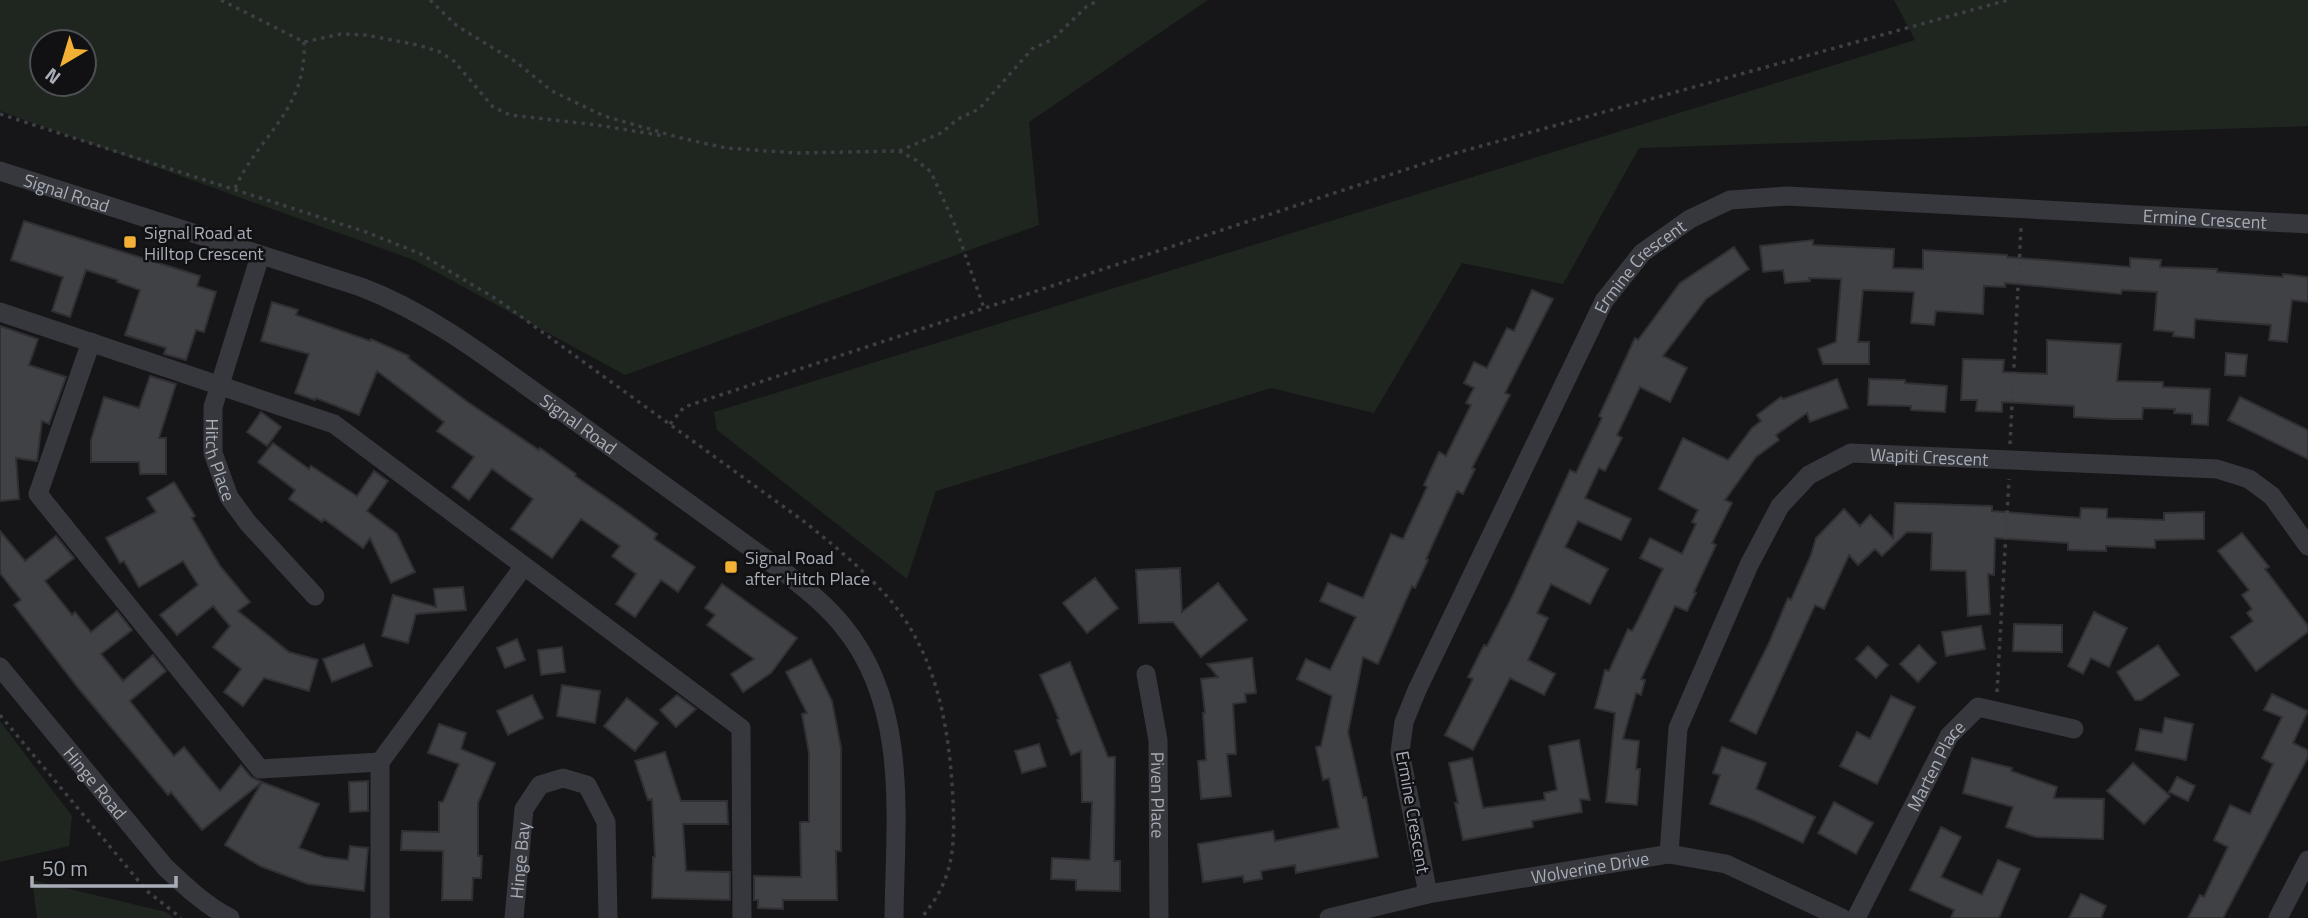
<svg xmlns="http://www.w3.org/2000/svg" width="2308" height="918" font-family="'Titillium Web',sans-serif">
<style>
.green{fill:#1e261f;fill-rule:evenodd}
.building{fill:#404145;stroke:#303034;stroke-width:2}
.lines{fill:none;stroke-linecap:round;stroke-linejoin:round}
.path{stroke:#3d3f44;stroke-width:3.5;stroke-dasharray:3.5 5;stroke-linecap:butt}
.minor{stroke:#37383d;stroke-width:19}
.poi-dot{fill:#f2b134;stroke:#111113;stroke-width:2.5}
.labels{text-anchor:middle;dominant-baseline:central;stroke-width:5;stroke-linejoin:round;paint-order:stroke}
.street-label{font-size:18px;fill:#a8adb8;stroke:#111113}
.poi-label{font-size:18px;fill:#a8adb8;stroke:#111113;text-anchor:start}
</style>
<rect width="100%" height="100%" fill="#161618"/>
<path class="green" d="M0,0H1208L1029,122L1039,225L625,375L414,260L0,111ZM42,42H84V84H42Z
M1894,0H2308V126L1639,148L1563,284L1462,263L1374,413L1271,388L936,491L907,579L717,430L714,412L1915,40Z
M0,721L72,816L69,846L0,862Z
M32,880L166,912L174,918H37Z"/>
<path class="building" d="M24,221L200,276L197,286L216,292L204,332L196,330L186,360L164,354L166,348L125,335L140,290L117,282L118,280L86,270L70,317L52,311L63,277L11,260Z
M1813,240V245L1894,249L1893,268L1923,269V250L2007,255V257L2130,267V258L2161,260L2160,267L2217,269V272L2283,277V274L2308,277V302L2292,300L2287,342L2269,340L2271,325L2195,319L2194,338L2173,336L2174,332L2154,330L2157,292L2122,290L2121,294L2005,283V287L1984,286L1983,314L1936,311L1934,325L1911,323L1914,292L1863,290L1858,342H1869V364H1823L1818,349L1836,342L1841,279L1809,278L1810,281L1785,283L1783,270L1763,272L1760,246Z
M1734,247L1749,269L1706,299L1663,356L1687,368L1670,402L1640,387L1617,435L1622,438L1605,471L1599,468L1585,498L1631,519L1621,540L1578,521L1565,547L1608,569L1590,604L1551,584L1537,613L1548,618L1528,660L1555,674L1544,695L1510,678L1473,750L1445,735L1473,679L1468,677L1484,645L1487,646L1513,595L1570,470L1576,473L1602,418L1599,416L1635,338L1638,340L1680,283Z
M1532,290L1553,299L1505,393L1510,395L1472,468L1475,469L1463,494L1457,491L1426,559L1428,560L1415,588L1412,586L1378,664L1363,657L1348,732L1363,798L1366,797L1378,857L1296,873L1295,865L1261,871L1262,879L1244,882L1243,876L1203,882L1198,844L1273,831L1275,841L1339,828L1329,778L1323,780L1316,747L1321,746L1332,696L1297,679L1306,659L1330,670L1356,617L1320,601L1328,583L1363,598L1391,534L1403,539L1427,487L1424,485L1439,452L1446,456L1471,405L1466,403L1474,388L1464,383L1474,362L1487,368L1507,328L1514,331Z
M272,302L298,310L296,315L370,341L371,339L409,356L408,358L469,403L539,450L540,448L576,474L575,476L627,512L657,534L654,539L695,567L678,592L661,580L635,617L616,604L636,574L612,556L620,546L581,519L552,558L511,529L533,499L492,469L469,500L452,487L474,457L437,431L444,422L377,371L359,415L316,398L315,400L295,393L309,354L261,341Z
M0,326L38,339L29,365L66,377L49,424L42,421L37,461L16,458L19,499L0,501Z
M2047,340L2121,344L2117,381L2163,382V387L2210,389L2208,425L2192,424V414L2174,413L2175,409L2143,408L2142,419H2112L2074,417V406L2002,402V412L1976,411L1977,400H1961L1963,359L2004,360L2003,372L2047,374Z
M2226,353L2247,355L2245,376L2225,375Z
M150,376L176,384L159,438H166V474H140L139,462H91V440L104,397L139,408Z
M1837,379L1848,408L1810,422L1807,413L1776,435L1779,440L1756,457L1725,500L1732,503L1712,543L1716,545L1694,592L1696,593L1687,611L1675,606L1641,679L1645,680L1641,695L1636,693L1623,739L1639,741L1636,769H1640L1637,805L1606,802L1615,713L1595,708L1605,670L1609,671L1628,629L1632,631L1638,620L1663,569L1640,558L1650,538L1682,554L1696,524L1692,522L1698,510L1659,489L1683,438L1728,460L1752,428L1761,421L1757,415L1781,397L1783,399Z
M1869,379L1905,380V383L1947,386L1945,412L1911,410V406L1868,405Z
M2240,397L2308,430V459L2228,420Z
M261,412L281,427L267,446L247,432Z
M273,443L309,469L311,466L357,496L374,471L388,481L367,511L397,534L415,572L391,583L370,538L363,548L324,519L322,522L289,499L295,490L258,462Z
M174,482L195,516L192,518L220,566L250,602L238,611L289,652L318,660L309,691L264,678L243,706L224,692L241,669L213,647L230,626L213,606L177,635L160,615L198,585L183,561L139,587L124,561L120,563L106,538L156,512L147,498Z
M1895,503L1992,506V511L2080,518L2081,508L2107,509V518L2164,520V513L2204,512V539L2155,540V548L2106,546V551L2068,550V543L1995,538L1994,575L1988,574L1990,614L1968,616L1966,571L1931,570L1932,533L1907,532L1882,556L1875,549L1858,565L1849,555L1824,609L1815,605L1756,734L1730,721L1769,643L1788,598L1791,600L1811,555L1816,538L1844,509L1860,526L1870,515L1893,538Z
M0,531L25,561L56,536L74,558L45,581L72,615L75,612L91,632L117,611L132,630L101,654L123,681L153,655L166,671L130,701L174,756L184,747L220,791L241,765L251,777L262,782L202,830L171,792L168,795L79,689L14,605L21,600L0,573Z
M2242,533L2269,567L2265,569L2308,626V632L2256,671L2231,637L2253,621L2247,613L2252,609L2242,595L2249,590L2218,551Z
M1180,568L1182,612L1218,583L1247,620L1201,657L1173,622L1139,623L1136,570Z
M1095,578L1118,608L1087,633L1063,603Z
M722,584L797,638L771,673L743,692L731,674L754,659L707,625L715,615L705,608Z
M463,587L466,610L416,614L408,643L382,636L393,595L436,607L434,589Z
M2094,612L2127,628L2109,667L2091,658L2083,674L2068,666Z
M2014,624L2062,625V652L2013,651Z
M1981,626L1985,649L1946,656L1942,632Z
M517,639L525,660L505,668L497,648Z
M364,644L372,666L332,682L323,659Z
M1919,645L1936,663L1918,682L1900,664Z
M2158,645L2179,675L2141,700H2135L2117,672Z
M1868,646L1888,665L1876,678L1856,659Z
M562,647L565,672L541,675L538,650Z
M1252,658L1256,693L1245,694L1246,702L1233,704L1236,754H1227L1231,796L1201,799L1198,761L1206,760L1203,713H1205L1201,679L1218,677L1207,664Z
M811,659L832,701L841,748V851H836L837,900H783V909L758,908V900H754V876L801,877L800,822H809V753L802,714L807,713L786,672Z
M1070,662L1108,757H1115L1114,861H1120V891L1076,890V880L1051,879L1052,858L1090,860L1092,802H1082L1081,751L1071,755L1057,720L1059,719L1040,675Z
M562,685L600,691L595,723L557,716Z
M2272,694L2308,711L2293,743L2308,750V757L2223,918H2188L2200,895L2204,897L2228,847L2214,840L2230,805L2250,814L2273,764L2262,758L2282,717L2264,710Z
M532,695L543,718L508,735L497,711Z
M677,695L696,709L676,727L660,710Z
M1891,696L1915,707L1877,784L1840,766L1857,732L1870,739Z
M627,698L658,723L635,751L604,726Z
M2165,718L2193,724L2186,760L2136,750L2140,729L2162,733Z
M439,724L466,733L461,749L495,763L478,803V856H482L481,878H473L472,900H442L443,851L401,850L402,831L439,832V802H443L459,764L428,753Z
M1579,740L1590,800L1580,799L1582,812L1532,821L1533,827L1463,840L1455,803H1458L1449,763L1472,758L1483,808L1545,800L1544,793L1557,790L1549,746Z
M1039,744L1046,766L1022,773L1015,751Z
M1722,747L1766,763L1756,789L1815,817L1803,843L1754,820L1710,804L1720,775L1713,773Z
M665,752L681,801H727L728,824H683L686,871L730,872V900L652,898L653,857H655L652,799L648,800L635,761Z
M1972,758L2012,768L2011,771L2057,787L2054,798L2104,799L2103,839L2036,837L2006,827L2013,807L1963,793Z
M2133,763L2170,796L2144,824L2107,791Z
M2177,777L2195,786L2188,801L2169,792Z
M368,781V811L350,812L349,782Z
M262,782L319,804L299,848L324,857L348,860L350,846L368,848L364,891L308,884L260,866L225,845Z
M1834,802L1873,823L1856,854L1818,833Z
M1941,827L1961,837L1941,877L1982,895L1998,860L2020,869L1999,918H1951L1954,910L1910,890Z
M2081,894L2106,906L2101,918H2069Z"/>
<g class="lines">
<path class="path" d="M221,0L304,42L341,34L366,35L418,45L440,52L454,61L493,107L510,115L597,125L665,136
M430,0L457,26L516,62L552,91L604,116L681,138L726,148L796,153L899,151L941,133L958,119L979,109L1032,49L1053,39L1086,7L1099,0
M0,114L366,232L419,253L498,300L802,520C830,542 858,565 882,591C936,648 949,724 953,799C955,847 954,880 921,918
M899,151L916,160L931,172L954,223L984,308
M235,188C260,134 307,110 304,42
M670,424L684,407L1456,153L2008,0
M2010,444L2021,228
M1997,692L2009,479
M0,715L147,891L181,918"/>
<g class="minor">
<path id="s1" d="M0,171L361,287C435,315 496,365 560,410C636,465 712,520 788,575C808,591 827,606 843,626C910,707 895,821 894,918"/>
<path id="s2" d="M260,256L213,407V453L229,497L248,523L315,596"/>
<path d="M0,312L334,424L741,728L742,918"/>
<path d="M91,342L38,494L260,769L380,762"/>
<path id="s3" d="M0,667L165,867C185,886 205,905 230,918"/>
<path id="s4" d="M1146,674L1158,740L1159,918"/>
<path id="s5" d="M1669,854L1678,728L1749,565L1780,506L1809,475L1851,453L2217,469L2249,479L2272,496L2308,546"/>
<path id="s6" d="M1428,894L1400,752L1404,722L1417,690L1604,301L1642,253L1690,219L1730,200L1787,196L2308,224"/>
<path d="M380,918V762L524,566"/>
<path id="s7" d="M514,918L524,809L540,785L563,778L587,785L606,822L608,918"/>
<path id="s8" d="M1329,918L1428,894L1669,854L1726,864L1842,918"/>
<path id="s9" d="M1856,918L1949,736L1978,707L2074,729"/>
<path d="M2278,918L2308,860"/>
</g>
</g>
<g class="poi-dot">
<rect x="123" y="235" width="14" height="14" rx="3.5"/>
<rect x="724" y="560" width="14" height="14" rx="3.5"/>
</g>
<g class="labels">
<g class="street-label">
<text stroke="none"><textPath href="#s1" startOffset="70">Signal Road</textPath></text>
<text stroke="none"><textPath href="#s6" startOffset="1281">Ermine Crescent</textPath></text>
<text stroke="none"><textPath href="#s6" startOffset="691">Ermine Crescent</textPath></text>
<text stroke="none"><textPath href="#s1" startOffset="637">Signal Road</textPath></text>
<text stroke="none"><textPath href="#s5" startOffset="539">Wapiti Crescent</textPath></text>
<text stroke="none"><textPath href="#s2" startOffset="212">Hitch Place</textPath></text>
<text stroke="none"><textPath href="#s9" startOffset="172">Marten Place</textPath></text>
<text stroke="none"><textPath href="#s3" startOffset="150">Hinge Road</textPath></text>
<text stroke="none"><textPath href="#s4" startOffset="122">Piven Place</textPath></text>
<text transform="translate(1413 812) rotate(80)">Ermine Crescent</text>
<text stroke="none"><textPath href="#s7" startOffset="58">Hinge Bay</textPath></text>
<text stroke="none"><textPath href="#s8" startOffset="266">Wolverine Drive</textPath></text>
</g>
<g class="poi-label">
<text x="144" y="232">Signal Road at<tspan x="144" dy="21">Hilltop Crescent</tspan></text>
<text x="745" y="557">Signal Road<tspan x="745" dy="21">after Hitch Place</tspan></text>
</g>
</g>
<g transform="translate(63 63) rotate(218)"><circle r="33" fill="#111113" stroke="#4d4f55" stroke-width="2"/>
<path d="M0-5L12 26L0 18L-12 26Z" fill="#f2b134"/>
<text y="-10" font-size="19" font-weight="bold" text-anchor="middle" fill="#a8adb8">N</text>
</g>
<path d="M32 876v10h144v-10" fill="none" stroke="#a8adb8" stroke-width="3.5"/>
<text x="42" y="876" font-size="21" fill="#a8adb8" stroke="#111113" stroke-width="5" paint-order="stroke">50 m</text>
</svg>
